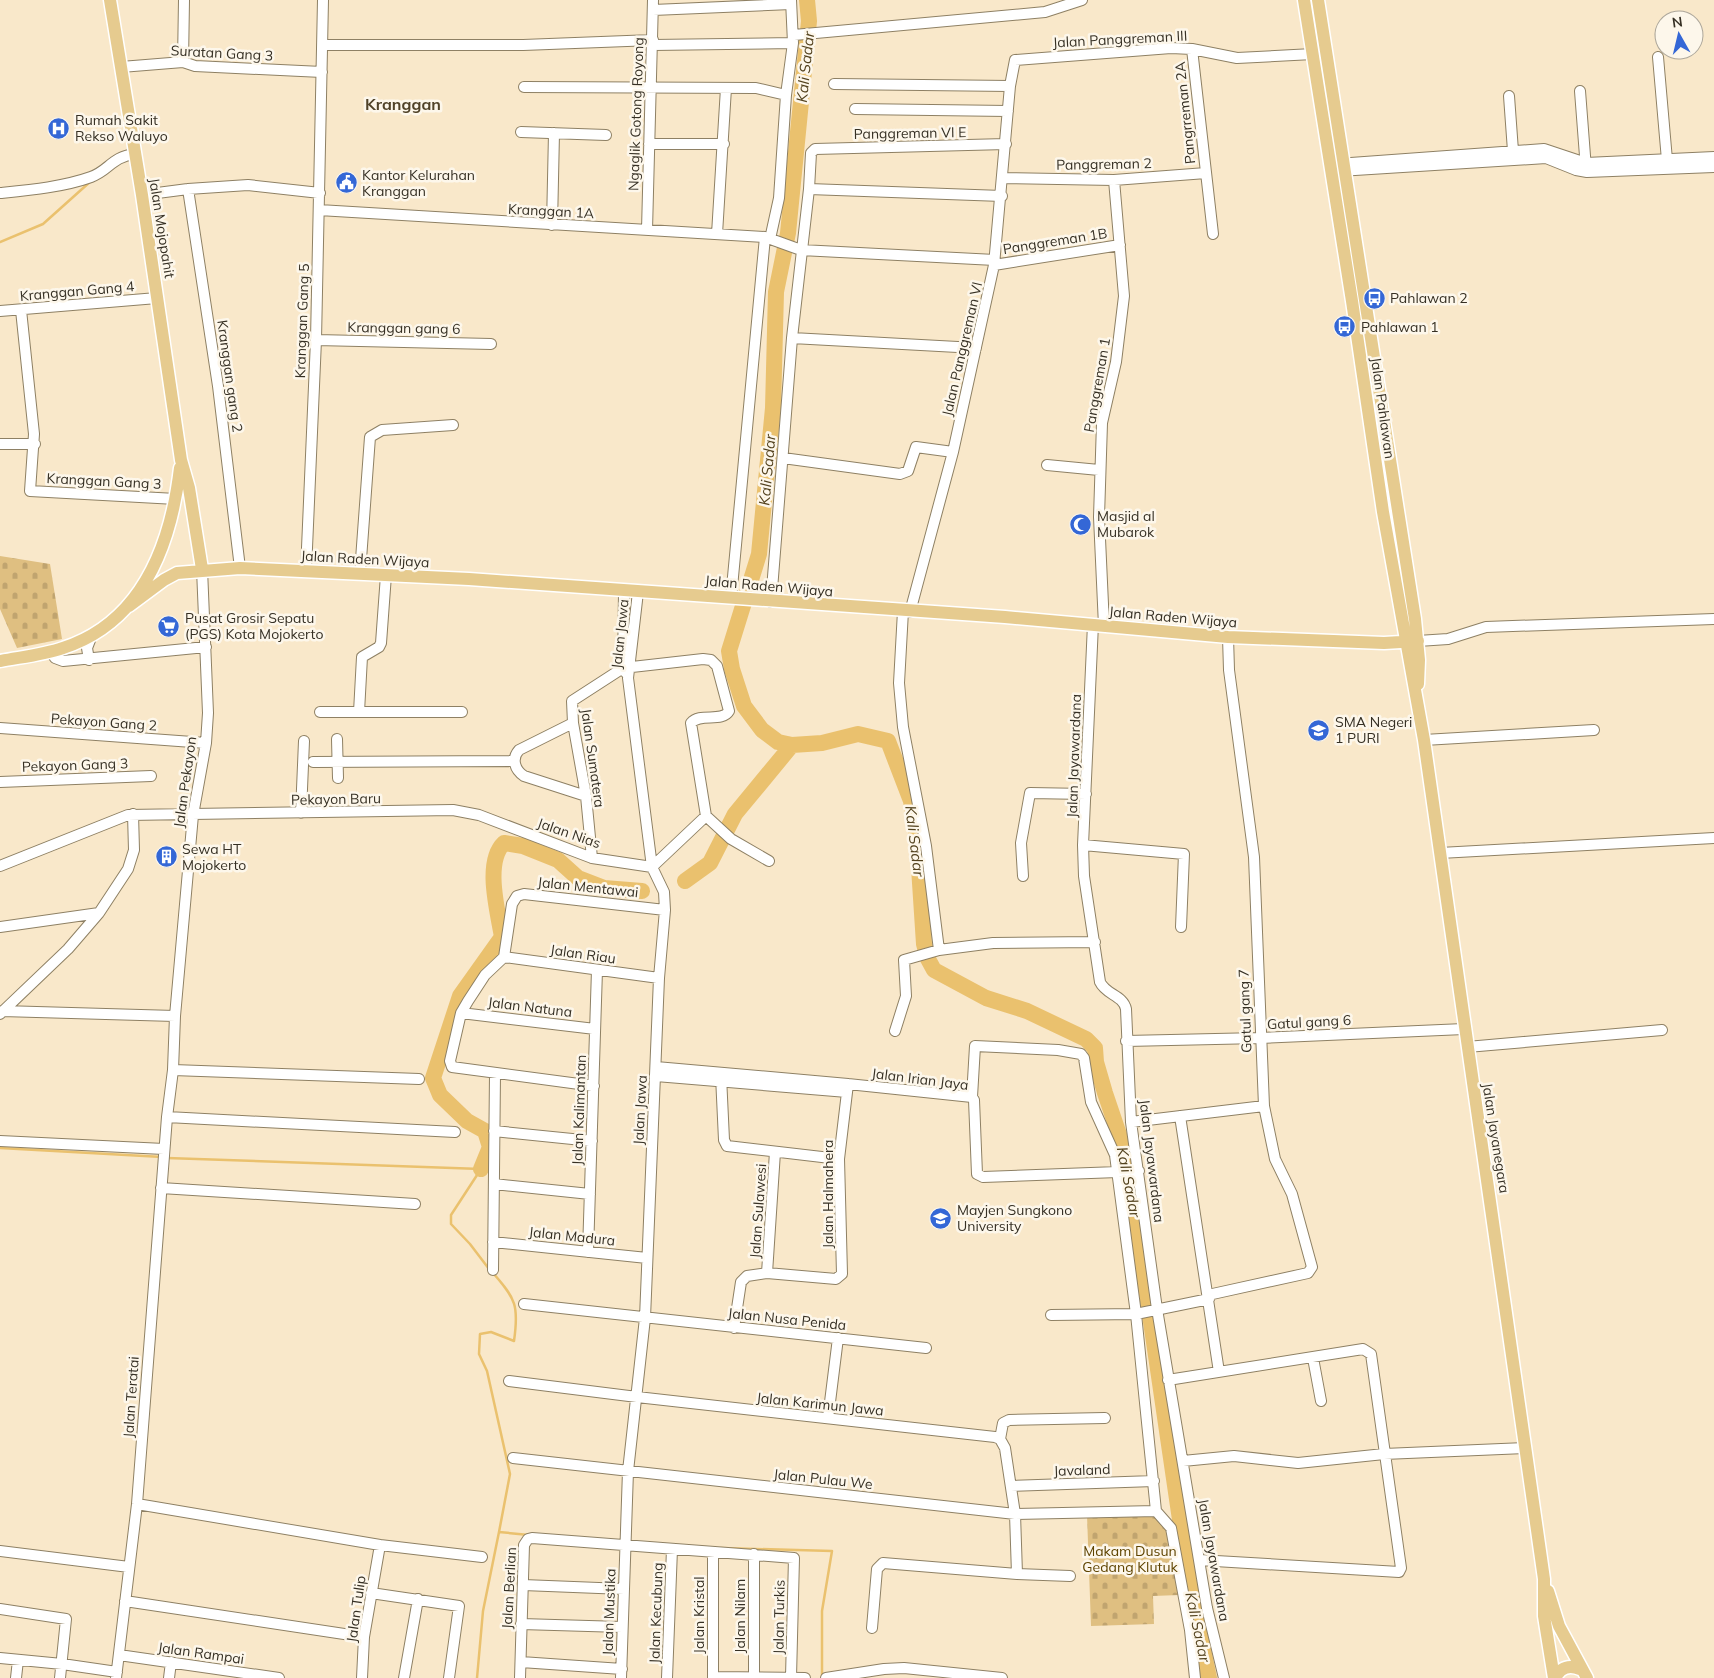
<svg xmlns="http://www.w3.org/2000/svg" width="1714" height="1678" font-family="Mulish,sans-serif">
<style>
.cemetery{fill:url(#cemetery-stones)}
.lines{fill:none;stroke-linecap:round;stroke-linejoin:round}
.stream{stroke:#eac16e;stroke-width:2.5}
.river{stroke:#eac16e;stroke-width:16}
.minor-casing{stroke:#8e8064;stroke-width:12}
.major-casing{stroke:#fff;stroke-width:15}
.minor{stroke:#fff;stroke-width:10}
.major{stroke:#e6cb8f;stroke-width:12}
.labels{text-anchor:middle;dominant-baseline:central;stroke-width:5;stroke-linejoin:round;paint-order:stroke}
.street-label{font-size:14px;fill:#363024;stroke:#fdf7eb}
.poi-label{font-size:14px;fill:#363024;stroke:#fdf7eb;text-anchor:start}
.park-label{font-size:14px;fill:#5f4400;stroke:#fdf7eb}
.water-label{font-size:15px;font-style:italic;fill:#53421e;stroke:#fdf7eb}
.quarter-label{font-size:16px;font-weight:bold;fill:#514329;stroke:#fdf7eb}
</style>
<defs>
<pattern id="cemetery-stones" width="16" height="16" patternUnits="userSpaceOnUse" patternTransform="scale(1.25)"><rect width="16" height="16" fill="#dfbf81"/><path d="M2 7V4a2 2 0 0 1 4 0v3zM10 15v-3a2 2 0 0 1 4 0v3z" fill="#c0a46f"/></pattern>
</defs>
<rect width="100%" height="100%" fill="#f9e8ca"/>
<path class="cemetery" d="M0,556L50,564L62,639L17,648L0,609Z
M1154,1514L1168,1530L1179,1595L1153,1596L1154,1624L1091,1626L1087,1515Z"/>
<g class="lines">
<path class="stream" d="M0,242L43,224L91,181
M0,1148L162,1157
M167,1158L481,1169
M481,1169L451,1215V1224L470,1244L489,1269
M493,1273C516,1299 519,1306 514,1341L491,1332L480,1334L479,1354L487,1371L510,1474L499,1532L529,1535
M721,1548L832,1551L822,1611V1677
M477,1678L483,1611L499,1532"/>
<path class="river" d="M807,0L809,21L788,233L776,292L773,408L759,554L729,651L732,669L744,706L762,730L778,742L792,745L822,743L858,734L888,741L911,801L917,837L924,944L928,959L934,970L986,998L1027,1011L1086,1039L1095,1048L1096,1062L1105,1093L1127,1158L1189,1581L1209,1678
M685,881L710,863L735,814L792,745
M481,1169L490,1147L485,1131L467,1121L440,1095L433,1078L460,996L502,937C498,912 484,862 504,843L523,846L558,860L578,878L604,888L642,891"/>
<defs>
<path id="minor" d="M653,10L791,4
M794,35L1045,12L1082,0
M323,45H523L653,40
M653,45L793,43
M1192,49L1213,234
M1658,57L1667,160
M183,62L184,0
M121,67L183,62L195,66L322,72
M834,84L1010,86
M524,87L756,88L786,95
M1580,91L1586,169
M1509,96L1513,151
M855,109L1008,111
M521,132L606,135
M649,144H724
M1337,164L1544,149L1586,163L1714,157
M1339,171L1546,158L1576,170L1587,172L1714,167
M1004,178L1114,180L1206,173
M188,189L218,386L240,568
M809,189L1002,196
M0,193C30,190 63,187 91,177C110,170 111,157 135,154
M142,195L188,189L248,185L320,193
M319,210L765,237L801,250L995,260
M552,225L554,133
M647,230L653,0
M717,234L726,88
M770,239L779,198L786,95L793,43L791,0
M994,265L1120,245
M21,310L34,434L30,491L176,499
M0,311L157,298
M792,338L976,348
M316,340L491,344
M0,444H35
M783,458L900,474L908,471L916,447L953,452
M1047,465L1099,470
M306,571L316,340L323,0
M360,573L370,437L382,430L453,425
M624,592L623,668L626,673
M731,598L765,237
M771,602L792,338L809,189L811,153L815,149L1006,144
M910,612L953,452L994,265L1010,86L1015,60L1171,48L1192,49L1237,58L1313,54
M1093,624L1083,845L1084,876L1100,982C1106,995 1123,995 1126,1009L1131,1122L1157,1309L1207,1608L1224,1678
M1104,626L1099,517L1102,423L1116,362L1124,296L1114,180
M1418,641L1448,639L1486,627L1714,619
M51,651L55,658L63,661L206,647
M89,660L87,648L92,635
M320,712H462
M359,712L362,657L379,647L381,643L386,575
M573,723L519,750C511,759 515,770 524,776L586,796
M0,728L206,743
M337,739L338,778
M1424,740L1594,730
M313,762L514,761
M0,782L151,776
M301,813L304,741
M706,816L731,839L769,861
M1083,845L1184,854L1181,927
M1440,853L1714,838
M0,866L128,815L453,810L479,815L592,858L652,867L706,816L691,723C700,712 722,723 729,711L717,666L711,660L703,659L623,668L572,701L573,723L586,796L592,858
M1023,876L1021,843L1030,793L1086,794
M0,927L99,913
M939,950L993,943L1095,942
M504,957L659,978
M2,1011L175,1016
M461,1013L595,1029
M0,1014L68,949L99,913L128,869L134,850L133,814
M895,1031L906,996L904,960L939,950L926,846L903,727L899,683L903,611
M1126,1041L1260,1038L1464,1029
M1467,1047L1662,1030
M656,1067L848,1084L972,1097
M173,1070L419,1079
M656,1076L847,1092
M721,1076L724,1140L727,1146L839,1159
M594,1086L452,1067L450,1061L461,1013L468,1001L485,975L504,957L512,904L517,896L524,894L665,910
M1180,1116L1219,1372
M167,1117L455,1132
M1131,1122L1264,1106
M494,1131L592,1141
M0,1141L164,1149
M494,1184L590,1194
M161,1188L415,1204
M493,1242L647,1258
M588,1252L597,970
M493,1270L495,1074
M767,1273L775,1152
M1208,1295L1308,1273L1312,1267L1292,1194L1275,1159L1264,1106L1254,857L1229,670L1228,637
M524,1304L926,1348
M1051,1315L1136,1314L1115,1155L1091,1102L1084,1058L1081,1054L1058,1050L975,1046L972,1097L974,1100L977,1174L983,1177L1118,1172L1139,1171
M734,1328L741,1282L747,1276L767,1273L836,1279L842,1274L839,1159L848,1084
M1313,1358L1321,1401
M1168,1380L1363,1349L1371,1354L1401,1568L1399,1572L1199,1560
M509,1381L637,1397L995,1437L1000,1439
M828,1418L838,1338
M1000,1439L1003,1423L1009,1420L1105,1418
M513,1458L1015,1514L1156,1511
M1183,1461L1234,1456L1298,1463L1384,1454L1525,1448
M1011,1486L1154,1481
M137,1504L380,1545L482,1557
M0,1551L129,1567
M713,1552V1678
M1017,1574L1070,1576
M523,1585L624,1589
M371,1593L459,1606L449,1678
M125,1601L364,1637
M0,1609L66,1619L60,1678
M521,1624L622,1627
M872,1628L877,1569L883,1563L1017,1574L1015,1514L1005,1448L1000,1439
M119,1655L279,1678
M0,1658L62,1664L117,1672
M521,1662L622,1669
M713,1677L805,1678
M754,1677V1554
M16,1678L18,1660
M116,1678L137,1504L167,1117L173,1070L175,1016L193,815L206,743L208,713L202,569
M169,1678L171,1662
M362,1678L364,1637L380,1545
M404,1678L418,1599
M520,1678L524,1545L528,1539L532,1538L794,1558L791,1677
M621,1678L628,1471L645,1318L659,978L665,910L664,892L652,867L628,678L638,592
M667,1678L672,1549
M826,1678L884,1669L904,1668L1002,1678
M1195,1678L1190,1630L1171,1528L1156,1511L1136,1314L1209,1299"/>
<path id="major" d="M110,0L142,195L181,460L189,488L202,569
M1304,0L1352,301L1383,512L1424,740L1544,1579V1616L1554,1678
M1318,0L1415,619L1419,660L1418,684
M129,606L164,580L177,573L240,568L469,579L1005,617L1228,637L1384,643L1418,641
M0,661C21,657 43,655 63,648C143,622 171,544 180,468
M1548,1591L1559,1626L1587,1678
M1555,1678C1561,1667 1569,1665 1580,1669"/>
</defs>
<use href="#minor" class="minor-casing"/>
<use href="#major" class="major-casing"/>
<use href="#minor" class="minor"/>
<use href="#major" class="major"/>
</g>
<defs>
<symbol id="hospital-disc" viewBox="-11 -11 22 22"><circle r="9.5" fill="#3467d6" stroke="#fdf7eb"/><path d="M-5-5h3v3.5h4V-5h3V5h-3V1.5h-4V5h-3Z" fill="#fff"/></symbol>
<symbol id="civic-disc" viewBox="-11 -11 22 22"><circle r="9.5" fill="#3467d6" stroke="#fdf7eb"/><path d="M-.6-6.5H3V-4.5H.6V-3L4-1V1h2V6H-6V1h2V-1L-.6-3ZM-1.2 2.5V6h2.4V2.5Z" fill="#fff"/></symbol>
<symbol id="bus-disc" viewBox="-11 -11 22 22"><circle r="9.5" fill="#3467d6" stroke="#fdf7eb"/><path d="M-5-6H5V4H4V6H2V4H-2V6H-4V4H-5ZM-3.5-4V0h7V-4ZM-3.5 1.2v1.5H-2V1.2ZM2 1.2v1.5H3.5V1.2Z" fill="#fff"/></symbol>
<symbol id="mosque-disc" viewBox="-11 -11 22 22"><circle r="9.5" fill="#3467d6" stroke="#fdf7eb"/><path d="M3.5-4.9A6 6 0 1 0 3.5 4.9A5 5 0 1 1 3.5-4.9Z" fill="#fff"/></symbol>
<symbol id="supermarket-disc" viewBox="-11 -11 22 22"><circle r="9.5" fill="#3467d6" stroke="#fdf7eb"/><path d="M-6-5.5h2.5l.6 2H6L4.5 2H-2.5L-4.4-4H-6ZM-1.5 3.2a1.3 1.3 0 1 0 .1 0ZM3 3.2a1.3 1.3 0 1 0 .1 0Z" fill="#fff"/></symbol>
<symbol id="school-disc" viewBox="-11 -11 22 22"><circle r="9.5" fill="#3467d6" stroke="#fdf7eb"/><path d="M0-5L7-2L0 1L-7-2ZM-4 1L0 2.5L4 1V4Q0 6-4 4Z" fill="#fff"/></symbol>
<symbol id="building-disc" viewBox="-11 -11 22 22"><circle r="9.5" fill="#3467d6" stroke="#fdf7eb"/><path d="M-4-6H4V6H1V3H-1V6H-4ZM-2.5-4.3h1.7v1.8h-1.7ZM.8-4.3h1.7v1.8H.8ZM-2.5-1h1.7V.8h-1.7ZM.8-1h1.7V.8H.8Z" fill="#fff"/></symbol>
<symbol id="university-disc" viewBox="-11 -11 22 22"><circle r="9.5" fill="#3467d6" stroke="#fdf7eb"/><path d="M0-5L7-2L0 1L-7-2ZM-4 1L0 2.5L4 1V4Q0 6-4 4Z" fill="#fff"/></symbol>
</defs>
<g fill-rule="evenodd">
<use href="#hospital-disc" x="46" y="116" width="25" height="25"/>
<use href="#civic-disc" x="334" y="170" width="25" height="25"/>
<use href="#bus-disc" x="1362" y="286" width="25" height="25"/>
<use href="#bus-disc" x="1332" y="314" width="25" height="25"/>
<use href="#mosque-disc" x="1068" y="512" width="25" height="25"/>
<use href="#supermarket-disc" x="156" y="614" width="25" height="25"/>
<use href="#school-disc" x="1306" y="718" width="25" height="25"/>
<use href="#building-disc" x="154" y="844" width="25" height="25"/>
<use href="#university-disc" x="928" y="1206" width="25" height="25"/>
</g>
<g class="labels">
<g class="street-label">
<text transform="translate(1120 39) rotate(-3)">Jalan Panggreman III</text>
<text transform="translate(222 53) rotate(3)">Suratan Gang 3</text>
<text transform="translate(1185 113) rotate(-96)">Pangrreman 2A</text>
<text transform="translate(636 114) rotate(-88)">Ngaglik Gotong Royong</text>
<text transform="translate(910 133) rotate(-1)">Panggreman VI E</text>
<text transform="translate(1104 164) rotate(-1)">Panggreman 2</text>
<text transform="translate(551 211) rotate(3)">Kranggan 1A</text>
<text transform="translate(162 228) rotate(81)">Jalan Mojopahit</text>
<text transform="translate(1055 241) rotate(-9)">Panggreman 1B</text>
<text transform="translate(77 291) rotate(-5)">Kranggan Gang 4</text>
<text transform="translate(302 321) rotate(-88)">Kranggan Gang 5</text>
<text transform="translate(404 328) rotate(1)">Kranggan gang 6</text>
<text transform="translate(962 349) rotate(-77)">Jalan Panggreman VI</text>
<text transform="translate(230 376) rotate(82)">Kranggan gang 2</text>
<text transform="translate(1097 385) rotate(-80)">Panggreman 1</text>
<text transform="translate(1383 408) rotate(82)">Jalan Pahlawan</text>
<text transform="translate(104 481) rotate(3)">Kranggan Gang 3</text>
<text transform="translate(365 559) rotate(3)">Jalan Raden Wijaya</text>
<text transform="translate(769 586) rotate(5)">Jalan Raden Wijaya</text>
<text transform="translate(1173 617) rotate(5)">Jalan Raden Wijaya</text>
<text transform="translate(620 634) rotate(-84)">Jalan Jawa</text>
<text transform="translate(104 722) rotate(4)">Pekayon Gang 2</text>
<text transform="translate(1074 756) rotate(-88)">Jalan Jayawardana</text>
<text transform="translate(593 758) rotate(82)">Jalan Sumatera</text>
<text transform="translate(75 765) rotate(-2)">Pekayon Gang 3</text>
<text transform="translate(185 782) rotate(-82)">Jalan Pekayon</text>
<text transform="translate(336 799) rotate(-1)">Pekayon Baru</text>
<text transform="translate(569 833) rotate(19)">Jalan Nias</text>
<text transform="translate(588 887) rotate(6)">Jalan Mentawai</text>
<text transform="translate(583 954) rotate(8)">Jalan Riau</text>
<text transform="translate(530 1007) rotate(7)">Jalan Natuna</text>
<text transform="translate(1245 1011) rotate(-92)">Gatul gang 7</text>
<text transform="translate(1309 1022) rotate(-3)">Gatul gang 6</text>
<text transform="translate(920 1079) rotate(7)">Jalan Irian Jaya</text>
<text transform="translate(579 1110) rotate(-88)">Jalan Kalimantan</text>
<text transform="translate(640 1110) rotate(-87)">Jalan Jawa</text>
<text transform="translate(1496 1138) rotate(81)">Jalan Jayanegara</text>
<text transform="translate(1152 1161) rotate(83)">Jalan Jayawardana</text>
<text transform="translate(828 1194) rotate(-90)">Jalan Halmahera</text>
<text transform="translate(758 1211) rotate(-86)">Jalan Sulawesi</text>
<text transform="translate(572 1236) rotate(6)">Jalan Madura</text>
<text transform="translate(787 1319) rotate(6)">Jalan Nusa Penida</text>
<text transform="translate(131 1397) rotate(-86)">Jalan Teratai</text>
<text transform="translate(820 1404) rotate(6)">Jalan Karimun Jawa</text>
<text transform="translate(1082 1470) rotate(-2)">Javaland</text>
<text transform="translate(823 1479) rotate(6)">Jalan Pulau We</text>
<text transform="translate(1214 1560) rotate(80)">Jalan Jayawardana</text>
<text transform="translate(509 1588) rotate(-87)">Jalan Berlian</text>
<text transform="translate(356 1609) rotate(-82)">Jalan Tulip</text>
<text transform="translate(609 1612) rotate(-88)">Jalan Mustika</text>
<text transform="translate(656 1613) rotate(-88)">Jalan Kecubung</text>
<text transform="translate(699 1615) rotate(-90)">Jalan Kristal</text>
<text transform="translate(740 1616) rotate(-90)">Jalan Nilam</text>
<text transform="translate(779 1617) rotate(-89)">Jalan Turkis</text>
<text transform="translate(201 1653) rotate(8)">Jalan Rampai</text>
</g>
<g class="poi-label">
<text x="75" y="120">Rumah Sakit<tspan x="75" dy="16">Rekso Waluyo</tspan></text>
<text x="362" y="175">Kantor Kelurahan<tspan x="362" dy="16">Kranggan</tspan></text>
<text x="1390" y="298">Pahlawan 2</text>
<text x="1361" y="327">Pahlawan 1</text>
<text x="1097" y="516">Masjid al<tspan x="1097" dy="16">Mubarok</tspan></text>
<text x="185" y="618">Pusat Grosir Sepatu<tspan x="185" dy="16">(PGS) Kota Mojokerto</tspan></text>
<text x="1335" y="722">SMA Negeri<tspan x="1335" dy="16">1 PURI</tspan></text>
<text x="182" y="849">Sewa HT<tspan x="182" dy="16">Mojokerto</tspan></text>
<text x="957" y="1210">Mayjen Sungkono<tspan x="957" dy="16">University</tspan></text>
</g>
<g class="park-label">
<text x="1130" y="1551">Makam Dusun<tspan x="1130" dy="16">Gedang Klutuk</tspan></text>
</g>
<g class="water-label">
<text transform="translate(805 67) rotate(-84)">Kali Sadar</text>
<text transform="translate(767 470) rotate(-85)">Kali Sadar</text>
<text transform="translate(915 841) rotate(83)">Kali Sadar</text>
<text transform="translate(1129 1182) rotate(79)">Kali Sadar</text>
<text transform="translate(1198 1627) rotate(78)">Kali Sadar</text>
</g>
<g class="quarter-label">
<text x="403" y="104">Kranggan</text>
</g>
</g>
<g transform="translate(1679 35) rotate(352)"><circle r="24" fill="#fdf7eb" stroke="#ada79b"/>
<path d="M0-4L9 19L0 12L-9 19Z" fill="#3467d6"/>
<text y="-8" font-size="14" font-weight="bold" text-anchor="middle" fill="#363024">N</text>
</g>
</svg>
